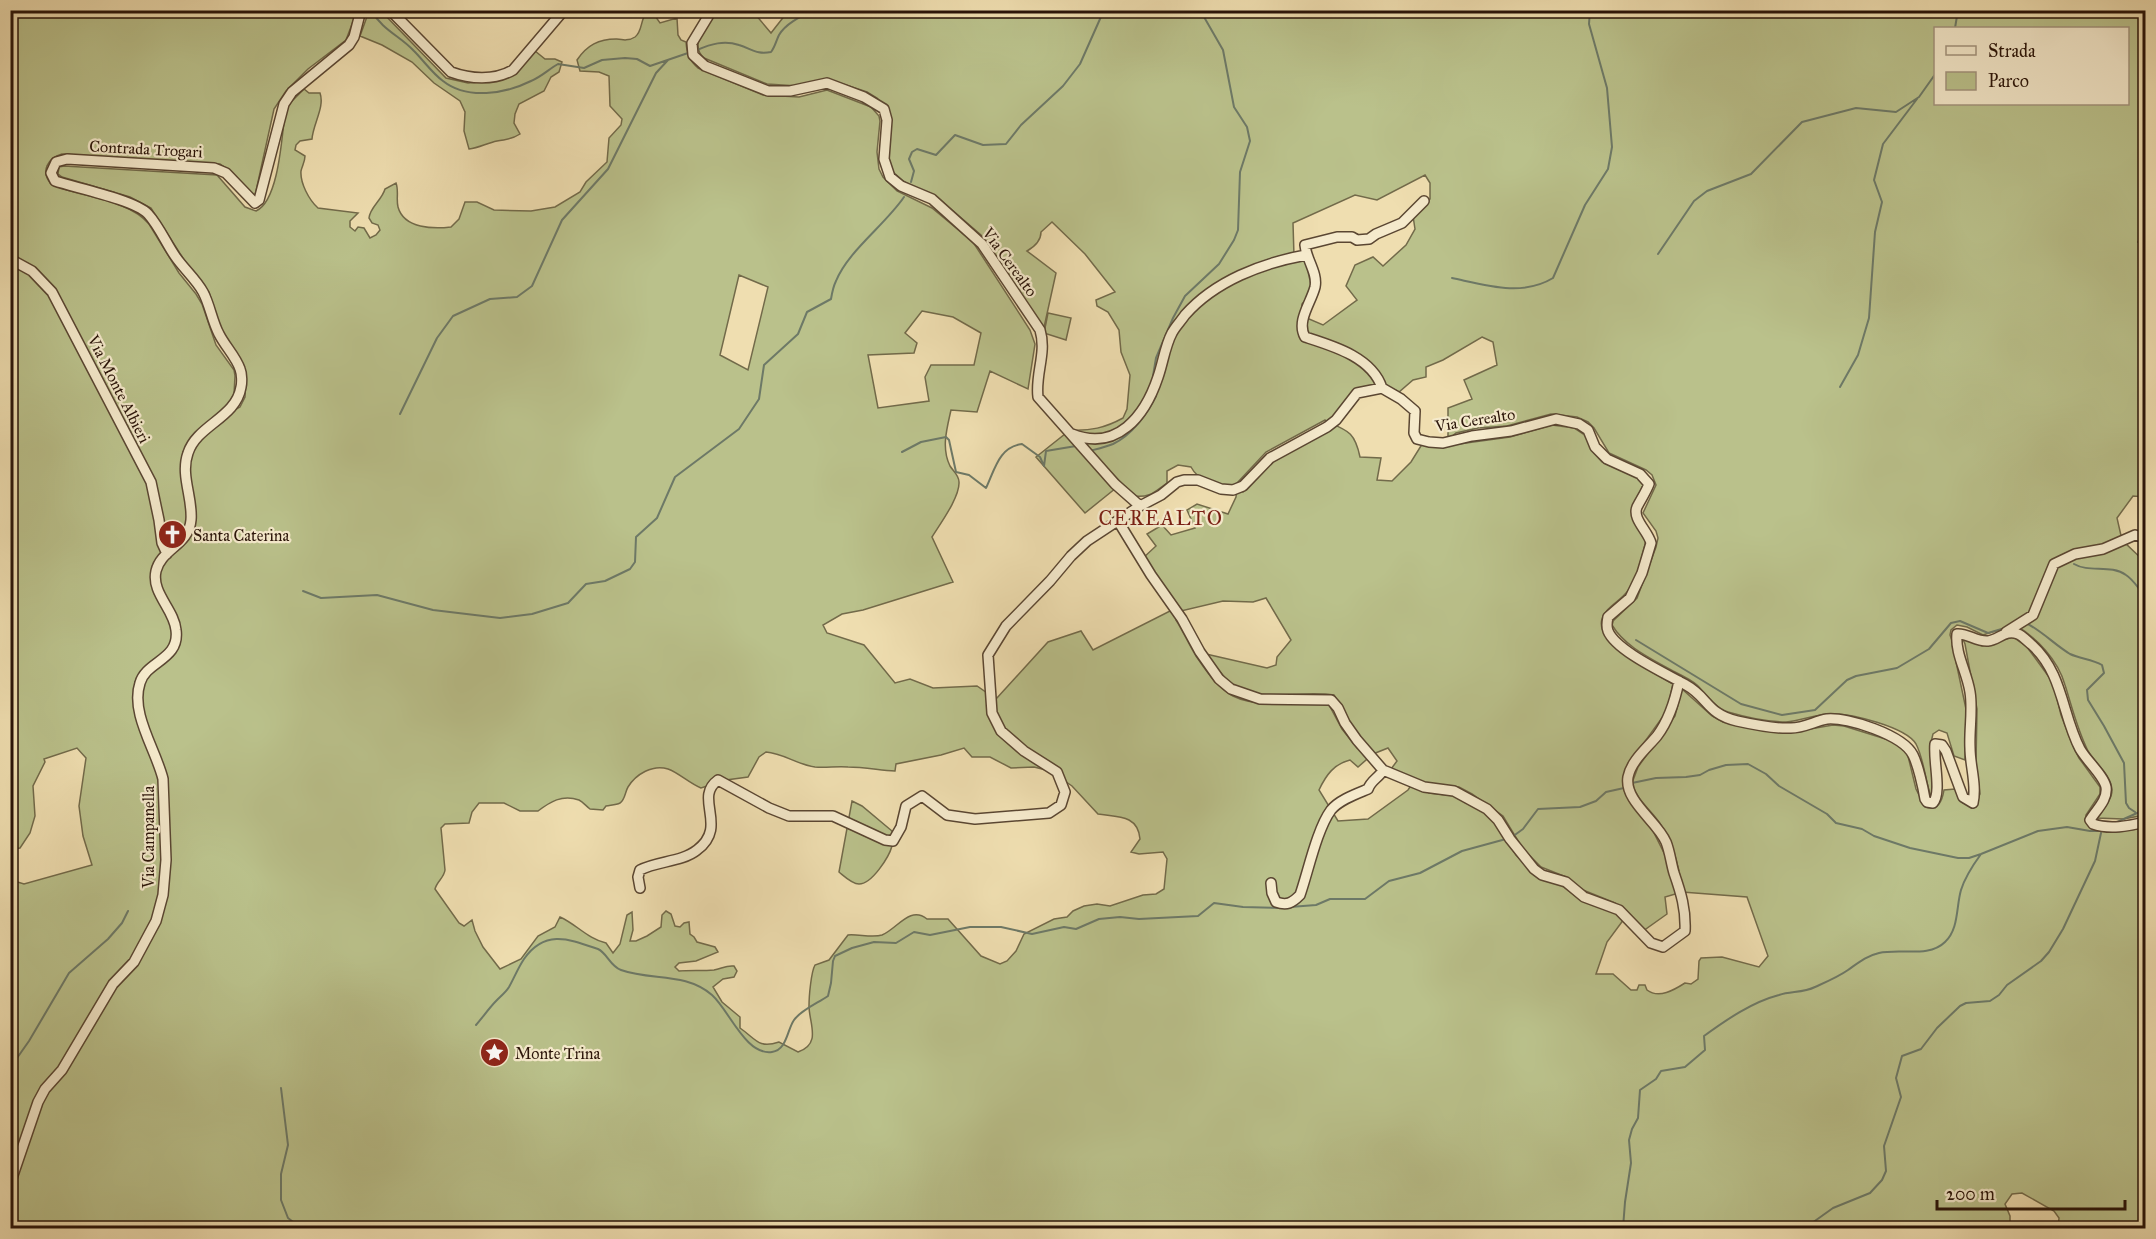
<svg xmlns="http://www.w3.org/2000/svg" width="2156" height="1239" font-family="'IM FELL Great Primer',serif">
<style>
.green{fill:#bac18b;stroke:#726a4a;stroke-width:1.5;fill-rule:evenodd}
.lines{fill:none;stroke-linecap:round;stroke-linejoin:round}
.stream{stroke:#6d7967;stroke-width:2}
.minor-casing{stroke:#5a4632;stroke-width:12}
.minor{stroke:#f5eacc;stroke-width:9}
.labels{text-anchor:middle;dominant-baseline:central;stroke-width:4.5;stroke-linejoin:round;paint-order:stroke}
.street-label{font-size:16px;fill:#291308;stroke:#f5eacc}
.poi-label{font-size:16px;fill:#291308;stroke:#f5eacc;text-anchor:start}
.quarter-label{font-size:20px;letter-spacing:1.5px;fill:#7a1f14;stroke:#f5eacc}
</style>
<rect width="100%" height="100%" fill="#efdeb0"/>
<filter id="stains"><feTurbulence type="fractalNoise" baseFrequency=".00333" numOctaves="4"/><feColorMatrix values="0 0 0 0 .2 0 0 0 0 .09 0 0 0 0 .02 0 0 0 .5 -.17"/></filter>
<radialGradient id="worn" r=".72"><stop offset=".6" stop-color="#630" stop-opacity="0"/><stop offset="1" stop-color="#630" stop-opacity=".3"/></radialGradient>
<path class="green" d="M789,10L2145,11V497L2133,496L2117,518L2122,540L2145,562V815L2123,819L2097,818C2103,809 2112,800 2112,790C2111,775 2095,763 2088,751C2077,729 2072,707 2065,685C2058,660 2037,638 2015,625L1983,635L1967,627L1957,625L1951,630L1950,635L1954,646L1956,662L1966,709L1965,760L1954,756L1947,733L1939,730L1933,734C1926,754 1936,776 1931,797C1925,780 1924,759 1916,744C1906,727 1850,713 1831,714C1816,714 1801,721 1786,722C1768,722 1745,717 1728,712C1715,708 1706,694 1697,685C1690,679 1681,675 1673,671C1652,659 1625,647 1612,625L1613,621L1637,598L1656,547L1658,538L1656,531L1643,513L1656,485L1652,475L1646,470L1609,453L1594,428L1588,422L1577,417L1551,414L1507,426L1478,428L1456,433L1448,440L1459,444L1510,437L1552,425L1574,428L1586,436L1594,453L1602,462L1640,479L1644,483C1632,512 1625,510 1646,538L1645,545C1641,559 1637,580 1627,592C1620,601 1605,608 1602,619C1594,644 1657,674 1673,684L1667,711L1630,762L1623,778V784L1625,793L1633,806L1651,827L1682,889C1679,866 1673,842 1659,822C1650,809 1636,799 1632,783L1638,767L1675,716L1682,689L1712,716L1723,722L1765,731L1787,733L1833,725L1844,726L1892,741L1902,746L1908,756L1916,789L1925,807C1938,811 1942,802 1944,790L1955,789L1963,803L1971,806L1976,803L1980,794L1976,763L1977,709L1965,644L1962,637L1982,646L2013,637L2027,647L2049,677L2054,686L2061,715L2073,746L2079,758L2100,787V794L2086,815C2086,819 2085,821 2088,824C2095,833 2135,831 2145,827V1228H2058L2059,1218L2054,1211L2022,1193L2012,1194L2005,1204L2010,1216V1228H11V880L24,884L92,865L83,836L79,806L86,758L77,748L44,759L45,762L33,786L35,816L30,833L20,848L13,849L11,863L10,11H357L346,40L308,69L286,91L274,109L254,200L226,168L220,164L62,154C48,158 40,171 51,184C81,198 127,198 149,224L179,273L196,294L202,304L216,345L234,370L235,376L234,394L222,417L240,407L245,397L246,374L244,366L221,330L209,292L188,266L151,208L130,197L62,177L58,174L59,167L64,166L217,175L245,207L256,211C279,201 282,135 285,112L291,102L304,89L309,93H320C325,107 313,124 312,139L300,141L296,145L295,150L305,156C305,162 302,166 301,171C300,183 309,200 318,208L358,213L350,221V227L355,231L358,227L364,228L370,238L376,235L380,230L378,225L372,223L369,218C370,207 382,200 385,189L396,183C399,191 396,199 398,207C404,229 434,229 451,227L459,219L465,202H477L494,210L531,211L555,207L580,192L586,182L607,162L609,138L621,125L622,119L610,106L609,76L599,72L580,71L577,60C587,45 599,39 616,39C623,40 629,41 635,37C643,31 640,19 647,12L653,13L660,23L677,18L678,35L681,40L686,42C687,54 689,60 698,68L763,95L799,97L827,90L871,107L879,116L880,121L877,152L879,169L883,177L897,191L932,208L973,242L1030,330L1035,344L1028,389L990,371L977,412L951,410C947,428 941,448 950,466C953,471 959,475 959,482C960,497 940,524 932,537L953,582L863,610L842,614L823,625L827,633L864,645L895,683L910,679L933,688L977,686L996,699L1048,642L1081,631L1093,650L1170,611L1179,609L1143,558L1156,546L1147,534L1162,525L1171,535L1195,528L1187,510L1197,504L1228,514L1236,497L1237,487C1219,484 1200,484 1191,467L1178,465L1167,471V483C1154,492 1150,498 1134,496L1070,430C1090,431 1105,428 1123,418L1127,409L1130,375L1121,352L1119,330L1108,312L1097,306L1096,300L1115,292L1085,254L1052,222L1041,232C1041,241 1034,247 1027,251L1056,273L1043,332L981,235L939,199L903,181L892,171L890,166L888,152L891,120L889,112L877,98L867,92L828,79L798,86L767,84L704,58C688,44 708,24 716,11H750L755,14L771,33ZM1936,28H2128V104H1936ZM1425,175L1430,183V199L1413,216L1415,229L1406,245L1383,266L1373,257L1355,265L1346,286L1357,300L1323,325L1302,316V304L1319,284L1306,253L1294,256L1293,223L1355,195L1377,200ZM739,275L768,287L748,370L720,355ZM922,311L953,317L981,333L974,365H931L925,377L929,401L878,408L868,355L914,353L917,343L905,333ZM1482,337L1493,342L1497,365L1464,380L1472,399L1448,408V440L1424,441L1411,462L1392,481L1377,480L1381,458L1360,457C1355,433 1349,431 1328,422C1349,400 1366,372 1399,392L1413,380L1426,377V367L1443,360ZM1325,420L1332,429L1274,461L1243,492L1237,487V483L1266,452ZM1266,598L1291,640L1277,657L1276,665L1267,668L1206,654C1215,665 1223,679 1235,686C1259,702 1305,690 1334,695L1350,724L1372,754L1357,748L1342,729L1328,703C1302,703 1256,708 1233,696C1217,688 1205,669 1196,656C1189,645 1183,631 1176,620L1179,609L1181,611L1223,601L1253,602ZM964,748L972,757H990L1011,768L1034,767L1050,771L1072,786L1098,814C1116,817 1138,814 1140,839L1131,852L1139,854L1163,852L1167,859L1164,889L1156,894L1143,895L1110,906L1097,904L1084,906L1073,911L1067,917L1054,919L1024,934L1016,951L1007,961L1000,964L981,956L948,919H927C910,905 897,929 882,935C873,938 858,934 848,935L829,960L815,965C811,972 809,997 809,1006C809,1023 822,1044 798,1052L779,1042C758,1049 756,1039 740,1028V1017L722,1002L713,987L723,979L734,977L737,971L734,966C726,965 721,969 714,970C702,971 690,970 679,971L675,967L679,963L696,961L718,952L715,947L697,942L694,937L690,934L689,922L684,923L680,927L675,926L671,914L666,911L662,915L661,927L647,936L636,941H630L633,930L632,912L627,915L620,944L613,953L606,943C588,939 576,924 560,917L555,927L538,936L521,959L500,969L483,947L475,931L472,920L464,926L459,923L435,889C437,881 444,878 445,870L441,828L445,824L469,823L472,812L479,803H504L520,811H538C550,802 562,794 579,800C583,802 586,806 590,809L603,810L606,806C611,805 616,805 620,803C625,800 625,792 628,787C636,774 653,764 668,769C679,773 689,783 701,788L726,780L748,777L759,757L766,752C783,753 798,765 815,767C826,768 837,766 848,767C864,767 879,770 895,771L896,764L941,755ZM1388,748L1397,761L1391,769L1414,781L1408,790L1368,819L1338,821L1319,790C1326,775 1334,764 1350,760L1358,767L1373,754ZM1415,782L1459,787L1472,794L1503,816L1523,849L1541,867L1566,877L1583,890L1615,903L1626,914L1578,898L1561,885L1536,875L1516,855L1496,822L1481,810L1456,796L1429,793ZM1682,892L1747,897L1768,956L1759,967L1722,957L1701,958L1699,961L1698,979L1691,984L1685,983C1674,990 1659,999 1647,990L1645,985H1639L1637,990H1631L1613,974H1596L1607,942L1627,915L1643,931L1667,914L1665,897Z
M369,11H381L446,78L468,83L502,80L516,71L535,51L545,59H555L562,62L559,72L551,77L544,91L519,104L515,114L514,123L520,134C511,140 507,139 497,141C487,143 479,148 469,149L464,131L465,112L460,101L434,83L412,62L382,45L360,36Z
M1048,313L1071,318L1066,340L1044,333Z
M1065,434L1116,488L1085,513L1036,457Z
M852,801L862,806L892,831C892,836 893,841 892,846C889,857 872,884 859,884C852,884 844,876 839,872Z"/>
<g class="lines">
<path class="stream" d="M371,10C383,31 399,35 414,51C424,61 432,73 443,81C467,100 505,94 531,81C541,77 549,69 558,64L584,68L602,60L625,58L637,59L650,66L688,53
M881,10L889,15H897L902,10
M1955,28L1958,10
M697,50C711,44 724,40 739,45C752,49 757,55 771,52C775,47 776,41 779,35C786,23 802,16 814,10
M911,182L914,171L909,159L912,152L917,149L936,155L955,135L983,145L1006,144L1021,125L1063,86L1080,64L1104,10
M2138,242L2146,227
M1658,254L1694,201L1707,191L1751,174L1802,122L1856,108L1896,112L1919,97L1936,73
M1452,278C1485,285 1522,297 1553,278L1585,205L1608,169L1612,147L1607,88L1589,24L1590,10
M1153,376L1156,358L1173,318L1185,296L1219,264L1234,240L1238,230L1240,172L1250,141L1247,127L1234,107L1223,50L1200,10
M1840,387L1858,355L1869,318L1875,232L1882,202L1874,180L1883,144L1917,99
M400,414L437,338L453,316L490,299L517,297L532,286L562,220L608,169L656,73L668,60
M1089,451C1097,449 1106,447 1113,444C1132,435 1147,414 1156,396
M902,452L921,442L946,437L949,440L956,472L969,475L986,488C995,469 999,447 1022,444L1040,457L1044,466L1046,451L1076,446
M2074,564C2089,573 2111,564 2126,575C2134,580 2139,590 2146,597
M303,591L321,598L377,595L433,610L500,618L532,614L568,603L586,584L605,581L630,569L635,562L636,537L657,518L675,477L739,429L759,399L764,365L798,334L807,312L831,299C832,293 833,287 836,281C848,251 885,225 904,197
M2026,623C2042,631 2055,645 2070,654C2081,659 2092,659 2102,665L2104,673L2087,690L2088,700L2104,726L2124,763L2126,803L2129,808L2135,812
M1636,640L1741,704L1782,715L1815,710L1847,680L1856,676L1897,668L1929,649L1951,623L1960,621L1988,633L2005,628
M1632,783L1656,778L1686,777L1700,775L1709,770L1726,765L1748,764L1766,774L1779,786L1827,814L1836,823L1862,829L1874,836L1910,848L1958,858H1969L1981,854L2038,831L2067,827L2090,831H2102
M2115,823L2146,809
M1512,837L1523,829L1538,809L1580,807L1596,801L1606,792L1624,788
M1290,907L1316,905L1330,899H1365L1389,881L1420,873L1462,851L1506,839
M476,1025C483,1017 489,1008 497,1000C501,996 506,992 509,987C514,978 518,968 524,959C545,929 569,939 598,949C607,953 610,966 621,970C652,981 685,972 712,995C729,1010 746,1056 772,1052C787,1050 787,1030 794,1020C801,1010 818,1003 828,996L831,983L833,961L835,956L852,948L874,942L896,943L914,932L930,935L970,927H1001L1032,934L1064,927L1076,929L1099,919L1120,917L1139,919L1198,916L1214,903L1243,907L1284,908
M10,1068L29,1041L69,973L108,939L122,923L128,911
M281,1088L288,1145L281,1174V1200L288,1218L301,1228
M1623,1228L1625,1202L1631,1163L1629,1140L1632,1129L1638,1118L1640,1090L1656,1079L1661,1071L1685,1067L1705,1050L1704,1036C1726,1020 1752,1002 1779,995C1791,991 1803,993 1815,987C1826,982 1838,977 1848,970C1858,963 1866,956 1879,953C1900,948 1929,958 1945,942C1959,929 1956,907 1961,890C1965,877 1973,865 1981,854
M1805,1228L1833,1208L1870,1193L1882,1180L1886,1171L1884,1146L1901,1097L1896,1078L1902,1056L1921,1049L1937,1028L1960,1006L1966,1003L1990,1001L1999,995L2007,985L2041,961L2049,952L2063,929L2095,861L2101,833"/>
<defs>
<path id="minor" d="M390,10L451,72C470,79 494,81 513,70L564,10
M712,10L692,43L693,55L705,66L768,91H790L827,83L864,97L884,109L887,120L884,159L890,177L901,186L932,199L982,244L1040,330C1047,353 1035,374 1038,397L1115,484L1140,506
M10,19L17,10
M10,259L32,271L52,292L151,482L159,520L162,543L167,554
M1382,388C1372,357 1333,346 1305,337C1296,321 1311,303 1315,287C1318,273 1306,259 1305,245L1337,237H1352L1357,240L1369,239L1376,234L1402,223L1424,201
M1072,434C1117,452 1145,416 1158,377C1163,363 1165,346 1172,333C1175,327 1181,321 1185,315C1215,281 1262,263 1306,255
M1118,521L1151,575L1182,619L1200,652L1219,679L1231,689L1260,699L1331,700L1338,708L1345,723L1357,740L1383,770L1424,787L1454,791L1487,809L1498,820L1510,839L1534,869L1542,875L1566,882L1584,897L1619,910L1651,943L1663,947L1685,931C1686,909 1681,893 1674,873C1671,863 1670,852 1666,842C1657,821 1624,801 1628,777C1631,761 1647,748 1657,736C1669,720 1675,701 1679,681
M2006,632L2033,615L2054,564L2075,554L2103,549L2135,535L2146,538
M1271,883L1272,893L1276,902C1287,906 1292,903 1300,895C1308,872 1317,829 1331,810C1339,800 1356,794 1368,789C1371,780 1379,778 1383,770
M640,888L638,877L640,870C657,861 682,862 697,850C729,826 693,798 718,780L769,808L789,816H833L885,840L893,841L901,827L906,806L922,796L947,815L975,819L1049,813L1061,805L1065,792L1057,772L1024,751L1001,731L992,713L988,655L1006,626L1050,581L1071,556L1087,541L1140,506L1161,495L1177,482L1184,480H1198L1221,489L1233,490L1243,486L1270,458L1327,427L1336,420L1357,393L1382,388L1401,399L1415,411L1414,433L1417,439L1429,442L1443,443L1472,436L1511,431L1556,419L1579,424L1588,430L1595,447L1607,459L1640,474L1649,484C1646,492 1641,499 1637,507C1632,519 1648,531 1651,543L1642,573L1630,598L1608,617C1607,622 1606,626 1608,631C1616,651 1667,674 1686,685C1708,697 1707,714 1737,721C1755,725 1774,729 1791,728C1804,728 1815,721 1827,719C1848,717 1903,735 1913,755C1918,765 1923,787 1925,799L1927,802L1933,803C1942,792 1933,761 1935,744L1942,745L1946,751L1963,797L1973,803C1977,785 1970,766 1970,748C1969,730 1973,710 1970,692C1967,672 1955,654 1957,634C1968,633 1976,642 1988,641C1999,640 2005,629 2018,634C2023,636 2028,642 2032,645C2063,673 2062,715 2080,749C2086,760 2104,776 2106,787C2108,800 2096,810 2090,820L2093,824C2110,830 2128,826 2146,822
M10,1184L38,1102L45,1089L62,1070L113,984L134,962L156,921L163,895L166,860L163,779C156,750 130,713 140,683C146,661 180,660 176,630C174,609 151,593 156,571C161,549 189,545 191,520C193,498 180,475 188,453C197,425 236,418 241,387C242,383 242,374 240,369C236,357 225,346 219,334C212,321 210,305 203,292C196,279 183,268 175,256C166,243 159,226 148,214C135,200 76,188 55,181L51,173L56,162L67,159L214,168L226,173L255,203L259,200L284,104L292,92L349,45L354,37L361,10"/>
</defs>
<use href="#minor" class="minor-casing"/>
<use href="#minor" class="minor"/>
</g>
<defs>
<symbol id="church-disc" viewBox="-11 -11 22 22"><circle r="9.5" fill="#8f2418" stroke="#f5eacc"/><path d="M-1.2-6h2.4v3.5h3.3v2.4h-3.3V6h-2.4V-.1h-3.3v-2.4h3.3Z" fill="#fff"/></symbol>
<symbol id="sight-disc" viewBox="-11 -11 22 22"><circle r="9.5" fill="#8f2418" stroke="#f5eacc"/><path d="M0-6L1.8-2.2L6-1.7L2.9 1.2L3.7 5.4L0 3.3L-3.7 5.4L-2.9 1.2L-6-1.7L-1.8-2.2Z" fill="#fff"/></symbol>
</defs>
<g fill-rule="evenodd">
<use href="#church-disc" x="156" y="518" width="33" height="33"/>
<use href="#sight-disc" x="478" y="1036" width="33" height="33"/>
</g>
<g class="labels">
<g class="street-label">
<text transform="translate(146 149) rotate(3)">Contrada Trogari</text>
<text transform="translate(1010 262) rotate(54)">Via Cerealto</text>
<text transform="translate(119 389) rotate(63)">Via Monte Albieri</text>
<text transform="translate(1475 420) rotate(-9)">Via Cerealto</text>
<text transform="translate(148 837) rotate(-90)">Via Campanella</text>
</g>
<g class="poi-label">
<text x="193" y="535">Santa Caterina</text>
<text x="515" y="1053">Monte Trina</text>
</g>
<g class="quarter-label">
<text x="1161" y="518">CEREALTO</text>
</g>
</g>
<rect width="2156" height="1239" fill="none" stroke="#efdeb0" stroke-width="36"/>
<rect x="12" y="12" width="2132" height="1215" fill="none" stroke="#291308" stroke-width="3"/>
<rect x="18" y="18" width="2120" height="1203" fill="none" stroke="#291308" stroke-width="1.5"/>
<rect x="1934" y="27" width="195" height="78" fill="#f5eacc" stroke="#a3947e" stroke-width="1.5"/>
<rect x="1946" y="46" width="30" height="9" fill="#f5eacc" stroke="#a3947e" stroke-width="1.5"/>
<text x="1988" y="57" font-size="18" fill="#291308">Strada</text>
<rect x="1946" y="72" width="30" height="18" fill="#bac18b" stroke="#a3947e" stroke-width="1.5"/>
<text x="1988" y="87" font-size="18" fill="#291308">Parco</text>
<path d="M1937 1200v9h188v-9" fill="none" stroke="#291308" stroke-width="3"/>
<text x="1946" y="1200" font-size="18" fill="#291308" stroke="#f5eacc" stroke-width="4.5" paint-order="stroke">200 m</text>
<rect width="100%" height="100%" filter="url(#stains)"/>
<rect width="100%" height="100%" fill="url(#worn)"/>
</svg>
